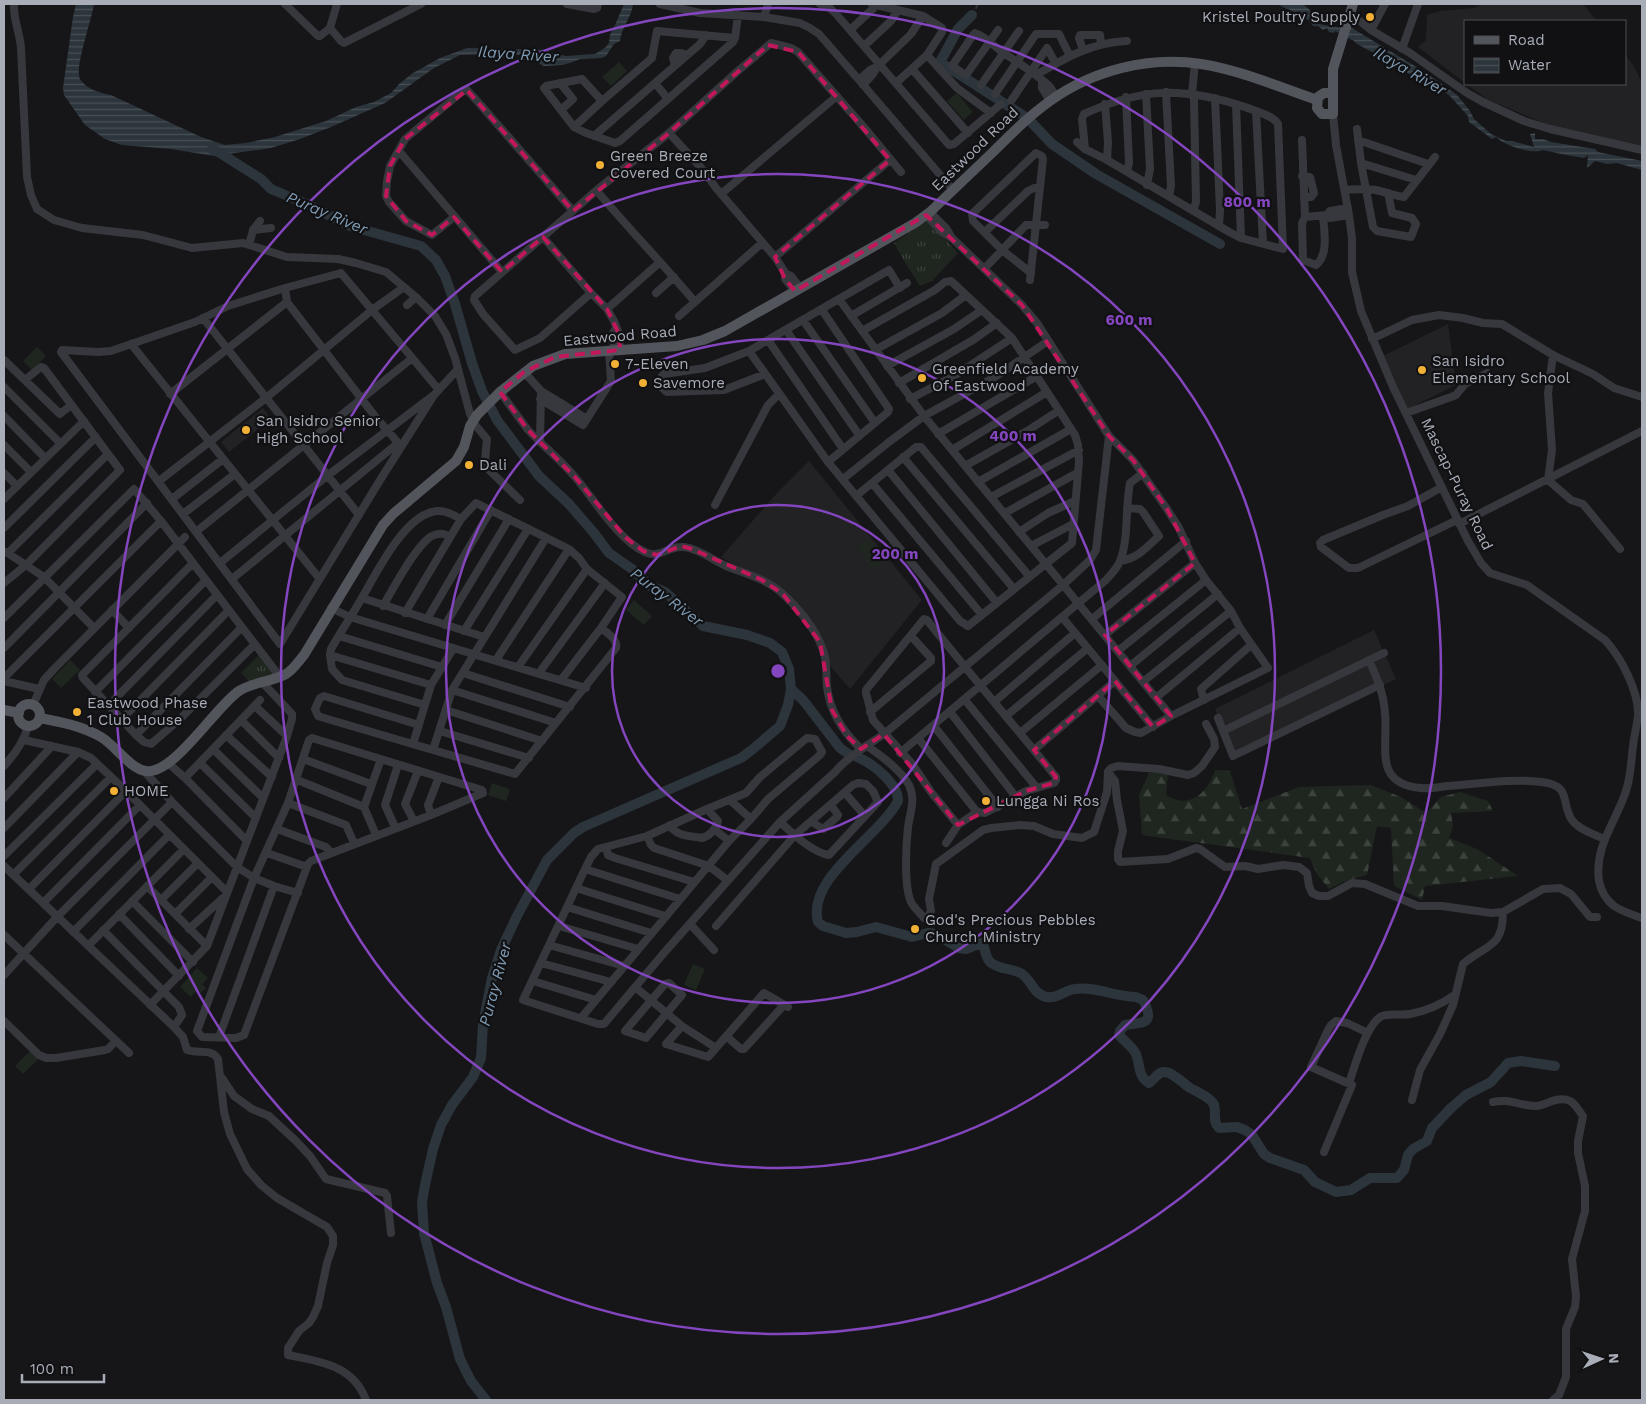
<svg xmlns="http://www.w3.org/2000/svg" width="1646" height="1404" font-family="'Work Sans',sans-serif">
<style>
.built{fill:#222225}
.forest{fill:url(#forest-firs)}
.park{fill:url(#park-tufts)}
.pitch{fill:#1e261f}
.water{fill:url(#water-rules)}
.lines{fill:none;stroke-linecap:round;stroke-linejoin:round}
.stream{stroke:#2c353c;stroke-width:2}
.river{stroke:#2c353c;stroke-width:10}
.minor{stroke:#37383d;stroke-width:8}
.major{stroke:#53555c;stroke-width:10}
.marked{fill:none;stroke:#c2185b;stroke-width:4;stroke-dasharray:10 6;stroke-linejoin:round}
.ring{fill:none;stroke:#8446be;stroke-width:2.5}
.poi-dot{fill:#f2b134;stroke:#111113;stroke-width:2}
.labels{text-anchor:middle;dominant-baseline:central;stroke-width:4.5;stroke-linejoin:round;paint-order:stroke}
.poi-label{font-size:15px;fill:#a8adb8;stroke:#111113;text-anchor:start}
.street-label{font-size:15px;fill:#a8adb8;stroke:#111113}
.water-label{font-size:16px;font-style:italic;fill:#7f9bb3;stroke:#111113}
.centre{fill:#8446be;stroke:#111113;stroke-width:2.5}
.ring-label{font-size:15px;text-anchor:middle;font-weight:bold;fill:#8446be;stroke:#111113;stroke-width:4.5;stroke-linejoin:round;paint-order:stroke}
</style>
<defs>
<pattern id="forest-firs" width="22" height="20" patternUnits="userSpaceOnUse" patternTransform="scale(1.25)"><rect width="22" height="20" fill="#1e261f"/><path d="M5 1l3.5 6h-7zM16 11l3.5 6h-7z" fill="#3c433d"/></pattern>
<pattern id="park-tufts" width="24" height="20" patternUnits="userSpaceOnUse" patternTransform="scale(1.25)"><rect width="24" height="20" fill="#1e261f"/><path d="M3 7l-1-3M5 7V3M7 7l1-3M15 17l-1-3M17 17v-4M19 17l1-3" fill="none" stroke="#3c433d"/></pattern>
<pattern id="water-rules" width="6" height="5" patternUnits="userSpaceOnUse" patternTransform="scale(1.25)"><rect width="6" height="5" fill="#2c353c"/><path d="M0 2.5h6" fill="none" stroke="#485056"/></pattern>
</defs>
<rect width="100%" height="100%" fill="#161618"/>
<path class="built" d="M1483,4H1583L1597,21H1465V83L1418,47L1426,40L1427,15L1440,11L1474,8Z
M1625,55L1633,65L1642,83V147L1548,125L1487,99L1466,84H1625Z
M1448,324L1456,385L1407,409L1383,356Z
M263,408L271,419L229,452L221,442Z
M809,461L922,600L850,689L827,662L814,626L783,588L763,577L736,566L721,557L777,493Z
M1374,630L1396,679L1234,759L1215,709Z"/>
<path class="forest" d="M1215,770L1230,771L1242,809L1299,787L1371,785L1401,797L1426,813L1441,797L1460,792L1488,801L1493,811L1451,813L1453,826L1449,838L1477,849L1518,876L1425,886L1422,900L1394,886L1391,828L1377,826L1367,875L1345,881L1329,889L1317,874L1310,858L1142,835L1139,795L1149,773H1168L1166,795C1189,810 1208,793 1215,770Z"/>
<path class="park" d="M928,220L958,253L932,281L920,286L906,264L894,243Z
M259,655L274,673L272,675L250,682L241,673Z"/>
<path class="pitch" d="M619,62L627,71L611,86L602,77Z
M957,93L973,112L964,120L947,101Z
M37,347L46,356L32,370L23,361Z
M868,538L885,559L874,568L857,548Z
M634,600L652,616L644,625L626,610Z
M70,660L80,670L61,688L52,679Z
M492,783L510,789L506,801L488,795Z
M693,964L705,969L696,990L684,985Z
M197,968L208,978L202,984L206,988L201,993L197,990L191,997L180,987Z
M30,1051L38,1059L23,1074L15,1066Z"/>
<path class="water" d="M76,4H94C92,19 74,69 80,79C86,89 100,93 111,95L201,137L225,145L246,143L275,137L326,121L356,107L374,102L391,93L399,84L413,73L440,58L467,48L548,50L549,52L566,56L595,54L606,47L609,43L610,35L615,25L624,4H633C632,17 621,28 620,41L614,44L606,56L601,58L580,59L570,63L562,65L544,66L524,55H515L512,54L501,59L487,54L460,55L434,68L385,103L331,127L300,139L271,148L214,156L171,149L122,145L105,139L85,125L64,95L63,88L73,17Z
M1278,4H1303L1310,10L1313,18L1319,24L1334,27L1352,28L1423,71L1457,95L1470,111L1474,119L1491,134L1506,141H1512L1534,147L1530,134L1535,133V139H1543L1551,142L1595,149L1598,152L1642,161V170L1617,163L1607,164L1595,161L1587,168L1588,155L1584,158C1570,156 1557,153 1543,150C1532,155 1503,145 1496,137L1492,139L1469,122L1468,116L1450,96L1442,90H1433L1394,64L1357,44L1353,40H1352L1335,31L1334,33L1329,32L1327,28L1323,30L1318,26C1311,27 1313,24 1308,20C1301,14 1287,10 1278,4Z"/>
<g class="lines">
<path class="stream" d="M976,8L978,4"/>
<path class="river" d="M972,15L958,29L940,62L1024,116
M1032,123L1052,144L1096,174L1220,244
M212,149L220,153L261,179L271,189L309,205L350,226L421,246L436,260L445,276L455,304L472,363L482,391L497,420L539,476L569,504L594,533L609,553L632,569L650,586L665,592L703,626L747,635L770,643L782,652L789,669L791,689L788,705L780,726L753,749L741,758L583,827L574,833L547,860L517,916L501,950L492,978L483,1024L481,1058L473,1077L452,1105L441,1125L433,1149L425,1185L422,1202L424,1233L437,1283L446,1307L460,1359L471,1381L486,1400
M791,689L803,700L840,748L850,755
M857,757C872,763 899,784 898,801C879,837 806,878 818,922L823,926L846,933L857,932L876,927L912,937L928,933L935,934L959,948L966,949L981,943L983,944C985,950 986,958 990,962C999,970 1013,968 1022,974C1032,981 1034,995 1047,997C1057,999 1065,990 1075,989C1095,986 1116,997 1136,997L1143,1000C1156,1025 1143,1022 1125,1025L1120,1031L1119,1035C1124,1041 1133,1047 1136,1054C1140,1064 1138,1077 1149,1083C1154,1080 1157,1073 1163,1072C1167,1072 1171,1073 1174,1076C1180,1079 1184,1084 1190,1088C1197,1092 1208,1096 1213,1103C1218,1111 1211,1120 1219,1128L1237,1127L1245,1130L1252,1135L1264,1154L1270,1158L1304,1170L1315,1182L1336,1192L1351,1190L1370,1178H1397L1404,1170L1408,1155L1413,1149L1427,1141L1432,1128L1451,1108L1466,1095L1491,1082L1508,1063L1521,1061L1555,1066"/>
<path class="minor" d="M14,4C13,19 20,33 21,48L27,177L31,195L37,209L54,220L82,228L143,235L192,248L243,243L287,257L338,259L356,263L386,272L417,298L435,316L446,334L455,358L470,414L476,426L487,439L485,460L486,467L520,500
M285,4L318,36H320L330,28
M337,4L330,28L341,41L344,43L421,4
M567,4L594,9L597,8L598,4
M660,4L700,13L764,17L800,23L810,28L819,34L859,80L953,190
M820,4L830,8L837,15L949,145L954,144L1001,104
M872,4L923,16L942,28V32L927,55L896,83
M1350,13L1371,30L1410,53L1467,93L1483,102L1524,121L1550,129L1642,150
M764,17L768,4
M850,30L877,5
M998,30L966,75L952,66L973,35L975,33C985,36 993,45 1001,51C1017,62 1033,72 1047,84C1051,87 1054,93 1056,97
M1371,30L1385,4
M735,38L657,31L652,58L602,101L582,79L546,86L544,88L574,127L586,133L615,143L620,141L733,42L735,38L738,15
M864,46L891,21L898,10
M1402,49L1418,4
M1083,50L1079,38L1080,35H1100L1101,44
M927,55L957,88L991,113
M675,65L673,58L676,53H681L687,55
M912,69L968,133
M1036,75C1065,58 1093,42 1127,41
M859,80L870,70L877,67
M1042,81V88L1050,101
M560,83L573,99L561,110
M655,83L668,99
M863,85L873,74L877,67L911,34L923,16
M981,85L1019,31
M1166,92L1171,186L1169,196
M995,94L1036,34H1059L1070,56
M1146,94L1150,169L1147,185
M1126,97L1129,163L1127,171
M1215,98L1220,210L1219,226
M1011,101L1047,48L1056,64
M1105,104L1108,142L1107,160
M1236,104L1241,238
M1256,111L1263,243
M1333,114L1336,145L1349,215L1352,238V272L1361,311L1393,387L1468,541L1481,563L1490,573L1527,585L1605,640C1621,657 1639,692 1638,715C1637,726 1634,736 1633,746C1631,761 1631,776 1626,791C1616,822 1594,846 1599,881C1601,891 1606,900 1614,906C1623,912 1633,915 1642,918
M574,127L602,101
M1357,129L1361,163L1373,227L1377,231L1411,237L1416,224L1412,218L1392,213L1388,193
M669,133L704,171L716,188L775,257L786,274L785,279L795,291
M594,136L700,44L706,35
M1302,140L1305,217L1327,215L1330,218L1349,215
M1358,140L1428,164
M1077,142L1085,149L1107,160L1231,233L1241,238L1283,249L1278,124C1273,115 1255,111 1245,107C1184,87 1143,87 1084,114L1082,119L1085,149
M399,151L502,272
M1361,163L1416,180
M1302,176L1310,177L1314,193L1311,197H1304
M1345,190C1352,189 1369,189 1376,190C1385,192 1395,196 1404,197L1435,157
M597,191C629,229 663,264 695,302
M721,194L837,96
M1193,211L1196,202L1194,99L1192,94L1195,63
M932,214L946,228L952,238
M926,215L942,232L953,239L1022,305L1037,323L1109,436L1133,460L1167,509L1179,528L1195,563L1206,580L1231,611L1240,628L1268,668L1171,716L1141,733L1135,732L1126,728L1098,696
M1327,215L1330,211L1348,208
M454,217L432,235L406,221L389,202L386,196L387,181L390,166L405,139L464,90H467L478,102L573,211
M1305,217L1302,223L1303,260L1316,265C1329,255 1324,230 1323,216
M253,230L271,228
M985,232L1028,191L1034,188H1040
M543,237L591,293L607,309L614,321L619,334L620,350
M249,245L253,230L260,221
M775,257L890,160
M984,269L1026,225H1045
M786,274L791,276L800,288
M1030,280L1043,159L1042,156L1036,153L972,214L973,221L1002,250L1031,273
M285,288L287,302L374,415L400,445
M591,293L540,338L515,350L483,314L474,300L475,296L598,189L669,133L739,70L771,43L791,48L798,52L868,132L901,172
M656,293L674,277
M839,299L924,416L1171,716
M407,305L416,297
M607,309L660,262
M822,310L889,409L888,412L828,462
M679,316L762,243
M851,316L907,283
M203,318L359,515
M803,320L875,423
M786,330L859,435
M1372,339L1412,320L1439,315L1463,318L1483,323L1502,324L1553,355L1593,374L1614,388L1642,397
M768,340L843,449
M131,344L319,578
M875,350L942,313L966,295
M614,351L613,333L616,328
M749,351L828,462L960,621L968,626L1072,543L1079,461L1078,445L1075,435L1012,338L951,281L945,282L935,290L862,331
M1553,355L1548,393L1552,450L1548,480L1571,500L1583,504L1620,549
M4,360L60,414L71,405
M887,366L954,329L982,310
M524,372L541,391L540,442C552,453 564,464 575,477C594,499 618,540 645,552C659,559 667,547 681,547C694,546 713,560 726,566C746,574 767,579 783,594C801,611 819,632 825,657C827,667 826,677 827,687C830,712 843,732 861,749
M765,374L724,390L667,392L662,388V376L664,374L705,368L749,351L889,270L900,288
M899,383L973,340L997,323
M4,387L60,443
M541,391L587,419
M500,392L528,430L540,442
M170,394L287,302
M434,395L382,477L280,644L61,352L62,350L99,352L111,351L195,322L228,306L285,288L341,273L439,390
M540,399L583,425L611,381L609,351
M910,399L954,376L1012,338
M1406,413L1451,397L1456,395L1465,384L1487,373
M4,416L45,458
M938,434L1037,376
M4,445L31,472
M952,450L1047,392
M903,457L1014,589
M965,466L1027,431L1058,411
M888,470L997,603
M4,473L17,486
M843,479L889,442L924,416L995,377L1048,341
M159,481L266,398L372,310L404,287
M978,482L1071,429
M872,483L982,615
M1442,487L1408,506L1383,515L1323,540L1320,543L1321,547L1349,568H1358L1457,520
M856,496L916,447H921L1029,576
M991,497L1079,450
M4,499L84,421
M172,499L223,459
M715,505L768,405L779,394
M1005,513L1077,473
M183,514L235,474
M1459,524L1642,431
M4,528L96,437
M197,531L411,359
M1019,532L1048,513L1075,501
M1031,546L1073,524
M6,552L44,577L94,628
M8,553L108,454
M1120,561C1137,559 1147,547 1159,536L1143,512L1140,509L1127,508
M193,563L82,675L83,678L136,735L144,742L151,744L181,718L255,644
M220,563L327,476L434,395L458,369
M232,579L398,443
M4,583L26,565L120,470L44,368L41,367L26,379
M362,598L484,637
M383,606C393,589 416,545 432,536C438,533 445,533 450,537
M331,608L350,617L586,688
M112,610L129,628
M405,613L461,519L476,503L569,549L579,558L587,569L622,597L601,628C607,633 618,639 616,648L515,774L324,718L318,716L315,709L320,698L324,696L419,725
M1062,617L1153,727
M4,618L134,489L161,521L280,677
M427,619L491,510
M1092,619L1186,541
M445,625L509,519
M464,631L528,529
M1105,635L1195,563
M339,636L442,667
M4,648L147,503
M1119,650L1206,580
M330,655L431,685
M496,660L569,549
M1369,660C1377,678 1384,694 1385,714C1387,730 1382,757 1389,771C1395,783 1408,787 1421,788C1429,789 1439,787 1447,786C1478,784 1511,778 1542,782C1573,786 1560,803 1572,820C1579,830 1594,834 1604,839
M1130,666L1218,594
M518,667L587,569
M463,673L570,707
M539,673L605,583
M4,678L161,521
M561,680L601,628
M4,681L39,689
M1144,681L1231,611
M452,690L556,723
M95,692L206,580
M1157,697L1240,628
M965,700L1037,788
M1204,700L1201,689L1251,645
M994,702L1075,633
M33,705L44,680L54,669L185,537
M425,705L342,680L332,669L330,655L331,649C341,631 353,614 363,596C377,572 403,519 432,512C443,509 452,514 461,519
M108,706L217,595
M255,706L287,736
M446,710L542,741
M870,712L931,661V658L911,636
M950,712L1016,797
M1006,716L1088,648
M1218,718L1233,756L1380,685
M121,720L229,610
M241,720L279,758
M934,726L998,807
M440,731L529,758
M1223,731L1384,653
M1020,733L1102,665
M136,735L242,627
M226,735L272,777
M312,738L482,790L483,793L431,815L311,861L308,864L244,1035L236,1038L202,1037L197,1031L254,878L288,803L309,740Z
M918,738L977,812
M24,740L78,752L91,758L126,791L227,892
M413,744L431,685L453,649
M867,746C881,756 900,769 909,785C916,800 910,812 908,827C906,845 904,882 910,900C912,906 920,913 924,918L927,919L931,911L929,899L936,864L983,830L991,828L1020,825L1034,826L1053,834L1082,838L1094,832L1107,792L1108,772L1111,768L1118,766L1159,769L1188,775L1194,773L1202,766L1215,747L1214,739L1206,724
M213,749L263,798
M433,750L452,690L546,538
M1034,750L1115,681
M900,753L1106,580C1111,574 1117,569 1120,561C1129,539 1125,507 1130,483L1143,473
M303,759L371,784
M168,763L185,778L247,841
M200,763L256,818
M4,766C15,754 24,742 28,726
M144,771L172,802L237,867L254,878L274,886L298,893
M1108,772L1115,781L1117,800L1123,831L1118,851V859L1120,862L1168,859L1196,848L1200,849L1225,867L1245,866L1258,869L1283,865L1299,867L1307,873L1309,886L1312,893L1319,896H1328L1352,883L1365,884L1418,906H1442L1491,913L1503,912L1543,889L1560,888L1571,894L1590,917H1597
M185,778L260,700
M295,779L364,807
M845,793L865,816
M4,798L52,746
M730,800L751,819
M288,803L346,825L354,843
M431,815L428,805L439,777
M414,821L405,804L418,771
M812,822L823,829L837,817L838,815L831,805
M670,825C675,836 691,836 702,838C710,836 716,829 718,821L707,809
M395,827L385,805L398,765
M4,828L78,752
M277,829L326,847L331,853
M714,829L729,841
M376,835L364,807L381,759
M647,836L651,845L654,848L709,866L727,880
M946,843L958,825L977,812L985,813L1026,791L1054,783L1056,780V777C1013,724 969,673 927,620L924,619L866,690V693L873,720L913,765L931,792L958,825
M606,847L608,855L615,858L694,882
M267,853L307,867
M4,856L97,764
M4,866L174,1027L182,1015L179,1007L103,930
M585,869L680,899
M13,875L111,777
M147,886L207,946
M576,888L665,916
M29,889L126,791
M161,900L198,863
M132,901L193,962
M43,903L140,805
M567,907L651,933
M119,914L179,976
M175,914L212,877
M690,924L714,950
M559,926L638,949
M716,926L795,835L853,785L858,783L866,784L873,791L878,802L829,855C813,853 792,833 780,822
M189,929L223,898
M73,932L169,835
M4,935L129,1053
M549,945L624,966
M88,946L184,849
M541,963L611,982
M4,975L57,917L172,802
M533,981L596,1000
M669,983L682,995L646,1038L625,1031L665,984Z
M635,987L682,1026L716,1048
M150,1005L207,946L287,736L292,719V714L262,682
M581,1018L729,841L751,819L768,799L820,755L822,752L815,739L807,738L760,777L746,793L707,809L647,836L598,849L591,857L585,869L523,1000L598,1024H604L663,954L780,822L835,772C846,758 868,745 884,734L1063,585L1090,560L1096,550L1109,436
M4,1021L39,1055L46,1058H56L105,1050L108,1049L116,1041
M682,1026L666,1044L708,1057L764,993L788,1007
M174,1027L183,1037L187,1050C198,1054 212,1048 218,1059L224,1112L230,1134L247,1169L261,1185L277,1198L327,1227L333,1236V1245L327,1263L318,1306L313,1317L309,1323L299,1331L288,1348V1355C321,1362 353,1365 366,1400
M726,1036L741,1049H744L784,1005
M219,1037L274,886
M222,1078L234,1096L252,1109L269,1116L296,1141L310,1156L326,1179L385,1193L387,1196L391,1233
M1349,1083C1355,1066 1365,1028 1380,1017C1388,1012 1401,1016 1410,1014C1427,1011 1442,1004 1456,994
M1412,1100L1420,1070L1440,1034L1453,1005L1463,964C1486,944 1503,949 1503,912
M1493,1102C1509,1098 1520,1106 1536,1106C1545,1106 1558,1095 1570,1101C1575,1103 1579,1111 1583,1116L1578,1141V1153L1585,1186V1211L1572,1259L1576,1296L1575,1307L1566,1329V1377L1559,1395L1553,1400
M1324,1152L1352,1085L1311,1067L1328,1030L1331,1025L1336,1021L1347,1023L1368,1033"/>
<path class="major" d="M1332,93H1324L1318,97L1317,108L1322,114H1333V69L1353,4
M18 715a11 11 0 1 1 22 0a11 11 0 1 1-22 0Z
M4,710L19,713
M40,718C61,722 82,726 101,737C115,745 130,769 146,771C174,775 216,706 239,691C253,682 271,682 286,674C293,670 298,662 304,655L383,525L393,514L456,461L464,447L470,426L477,415L500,392L533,366L565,354L677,346L703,340L725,331L915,223L930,212C951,192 972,172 993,152C1011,134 1029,116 1050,101C1093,70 1149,56 1201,64C1240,70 1279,87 1317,100"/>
</g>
<path class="marked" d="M768,45L798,52L890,160L775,257L785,279L795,291L926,215L1022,305L1109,436L1133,460L1167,509L1195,563L1105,635L1171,716L1153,727L1115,681L1034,750L1056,777L1054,783L1026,791L958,825L884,734L861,749L847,736L832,710L820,642L783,594L762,580L692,549L681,546L657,555L643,551L625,537L575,477L528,430L500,392L524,372L555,357L620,350L619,334L607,309L543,237L502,272L454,217L432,235L406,221L386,196L390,166L405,139L467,90L573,211L669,133Z"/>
<g class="ring">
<circle cx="778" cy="671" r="166"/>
<circle cx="778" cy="671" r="332"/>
<circle cx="778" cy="671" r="497"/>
<circle cx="778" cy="671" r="663"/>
</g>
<g class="poi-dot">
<circle cx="1370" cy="17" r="5"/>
<circle cx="600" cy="165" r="5"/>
<circle cx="615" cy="364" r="5"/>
<circle cx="1422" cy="370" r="5"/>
<circle cx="922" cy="378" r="5"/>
<circle cx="643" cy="383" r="5"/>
<circle cx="246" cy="430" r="5"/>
<circle cx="469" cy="465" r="5"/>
<circle cx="77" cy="712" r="5"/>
<circle cx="114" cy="791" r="5"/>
<circle cx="986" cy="801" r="5"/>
<circle cx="915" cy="929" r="5"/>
</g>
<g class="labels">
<g class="poi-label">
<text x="1360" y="17" text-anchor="end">Kristel Poultry Supply</text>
<text x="610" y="156">Green Breeze<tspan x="610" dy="17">Covered Court</tspan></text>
<text x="1432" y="361">San Isidro<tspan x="1432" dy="17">Elementary School</tspan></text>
<text x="625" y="364">7-Eleven</text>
<text x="932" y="369">Greenfield Academy<tspan x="932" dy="17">Of Eastwood</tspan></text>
<text x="653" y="383">Savemore</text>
<text x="256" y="421">San Isidro Senior<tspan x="256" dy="17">High School</tspan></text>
<text x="479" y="465">Dali</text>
<text x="87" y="703">Eastwood Phase<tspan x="87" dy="17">1 Club House</tspan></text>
<text x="124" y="791">HOME</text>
<text x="996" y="801">Lungga Ni Ros</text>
<text x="925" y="920">God's Precious Pebbles<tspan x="925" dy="17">Church Ministry</tspan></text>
</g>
<g class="street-label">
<text transform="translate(975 149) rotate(-44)">Eastwood Road</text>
<text transform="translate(620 336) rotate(-5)">Eastwood Road</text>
<text transform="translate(1457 484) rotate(64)">Mascap-Puray Road</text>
</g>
<g class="water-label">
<text transform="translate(518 54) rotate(4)">Ilaya River</text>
<text transform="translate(1410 71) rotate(30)">Ilaya River</text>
<text transform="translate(327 213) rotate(23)">Puray River</text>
<text transform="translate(667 597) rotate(37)">Puray River</text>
<text transform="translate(495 984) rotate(-75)">Puray River</text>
</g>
</g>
<circle cx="778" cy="671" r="8" class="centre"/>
<g class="ring-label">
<text x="1247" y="207">800 m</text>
<text x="1129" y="325">600 m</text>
<text x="1013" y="441">400 m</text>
<text x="895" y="559">200 m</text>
</g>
<rect width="1646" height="1404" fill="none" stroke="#a8adb8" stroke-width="10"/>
<rect x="1464" y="20" width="162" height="65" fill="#111113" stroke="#4d4f55"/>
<rect x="1474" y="36" width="25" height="8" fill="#53555c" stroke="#4d4f55"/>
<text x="1508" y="45" font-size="15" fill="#a8adb8">Road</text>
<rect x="1474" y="58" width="25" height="15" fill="url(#water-rules)" stroke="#4d4f55"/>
<text x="1508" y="70" font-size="15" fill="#a8adb8">Water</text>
<g transform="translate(1601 1359) rotate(87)" stroke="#111113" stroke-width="4" paint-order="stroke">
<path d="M0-4L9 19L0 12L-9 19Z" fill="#a8adb8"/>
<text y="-8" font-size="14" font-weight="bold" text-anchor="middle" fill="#a8adb8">N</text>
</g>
<path d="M22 1374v8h82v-8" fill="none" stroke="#a8adb8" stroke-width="2.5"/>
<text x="30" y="1374" font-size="15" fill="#a8adb8" stroke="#111113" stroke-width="4" paint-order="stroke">100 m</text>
</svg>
